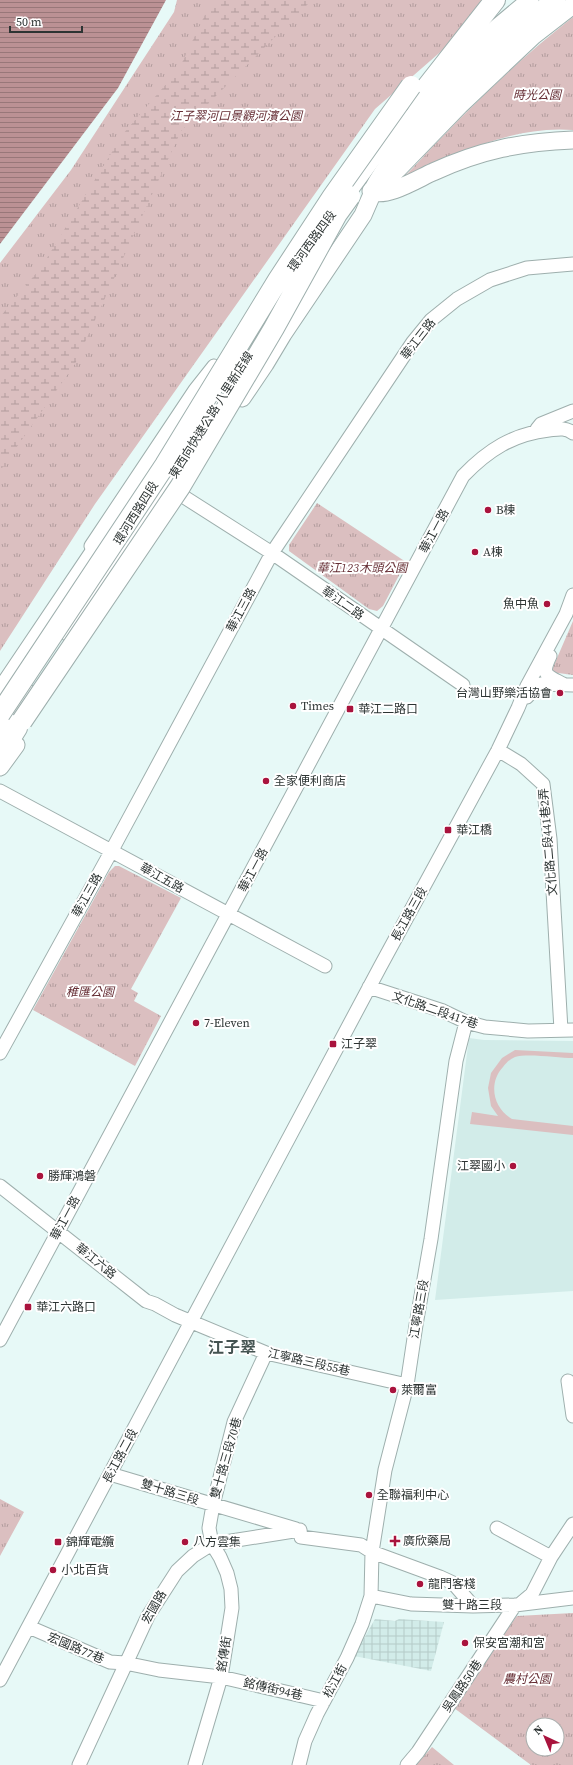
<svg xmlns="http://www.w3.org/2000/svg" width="573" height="1765" font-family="'Source Serif 4','Noto Sans TC',serif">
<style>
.built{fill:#d2ece9}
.industrial{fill:url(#industrial-grid)}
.grass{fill:url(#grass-tufts);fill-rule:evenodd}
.wetland{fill:url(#wetland-marsh)}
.garden{fill:#dbbfc0}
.water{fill:url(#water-rules)}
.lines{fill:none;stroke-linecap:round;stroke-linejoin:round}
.minor-casing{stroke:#9eafad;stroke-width:15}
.major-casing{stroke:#9eafad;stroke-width:19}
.highway-casing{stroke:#9eafad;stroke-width:22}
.minor{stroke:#fff;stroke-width:13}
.major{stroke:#fff;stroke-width:17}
.highway{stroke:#fff;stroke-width:20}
.highway-bridge-casing{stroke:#9eafad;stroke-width:22;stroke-linecap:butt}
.highway-bridge{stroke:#fff;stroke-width:20}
.poi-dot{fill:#a9133d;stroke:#fff;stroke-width:1.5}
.labels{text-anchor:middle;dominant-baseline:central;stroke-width:4;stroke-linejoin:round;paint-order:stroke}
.park-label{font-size:12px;font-style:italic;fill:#662e35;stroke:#fff}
.street-label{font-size:12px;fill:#2d3433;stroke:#fff}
.poi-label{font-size:12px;fill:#2d3433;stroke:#fff;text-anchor:start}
.district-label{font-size:16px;font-weight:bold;fill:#445351;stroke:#fff}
</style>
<defs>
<pattern id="industrial-grid" width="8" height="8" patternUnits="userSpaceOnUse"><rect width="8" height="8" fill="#d2ece9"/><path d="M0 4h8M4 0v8" fill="none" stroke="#b5cbc8"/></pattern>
<pattern id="grass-tufts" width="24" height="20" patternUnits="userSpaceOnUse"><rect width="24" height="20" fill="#dbbfc0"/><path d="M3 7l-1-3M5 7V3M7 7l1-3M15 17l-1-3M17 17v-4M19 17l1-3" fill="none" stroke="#b29c9d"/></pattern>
<pattern id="wetland-marsh" width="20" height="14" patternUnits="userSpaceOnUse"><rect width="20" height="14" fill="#dbbfc0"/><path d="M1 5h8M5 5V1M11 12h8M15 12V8" fill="none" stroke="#b29c9d"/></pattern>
<pattern id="water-rules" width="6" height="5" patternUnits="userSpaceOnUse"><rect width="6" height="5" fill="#bb9194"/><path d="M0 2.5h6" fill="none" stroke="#987779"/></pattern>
</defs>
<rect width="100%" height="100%" fill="#e7f9f7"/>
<path class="built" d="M469,1038L484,1040L573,1041V1291L435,1300Z"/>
<path class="industrial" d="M375,1619L395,1621L399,1619L444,1622L431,1671L354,1656Z"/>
<path class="grass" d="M177,0H500L375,109L95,504L0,651V263L71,170L174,12Z
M573,17V130C511,125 454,156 398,179L408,173C460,117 513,64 573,17Z
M317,503L406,562L383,606L377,611L369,609L289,551V545Z
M573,621V675L551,672Z
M115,866H119L181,898L131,989L138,993L134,1001L161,1016L135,1066L33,1010L109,872Z
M0,1499L24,1512L0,1556Z
M573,1613V1765H531L454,1708L493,1648L517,1616ZM533,1725H557V1749H533Z
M432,1747L454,1765H416Z"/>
<path class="wetland" d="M212,0H312L181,131L75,364L0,471V317L42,266L123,134L179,69Z"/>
<path class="garden" d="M515,1050L573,1053V1058C559,1058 527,1053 515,1057C510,1059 506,1063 503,1067C488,1083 493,1108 512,1119L573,1126V1135L470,1124L472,1112L498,1116L491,1106L488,1088L491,1073L502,1058Z"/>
<path class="water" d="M0,0H166L118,88L0,244Z"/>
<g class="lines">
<defs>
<path id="minor" d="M429,102L440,89L482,50
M537,429L541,424L573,411
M181,495L272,553L463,685
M91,546L195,390L214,366
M550,656C541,675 546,675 563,684
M527,697L536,686L541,684L573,685
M498,750L521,764L543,784L550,839L561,1030
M0,791L325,966
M369,987L443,1011L466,1022L485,1027L528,1031L573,1030
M0,1053L112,850L272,553L413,342L431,320L457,299L490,280L527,268L573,264
M0,1186L146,1301L155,1304L175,1315L266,1353L407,1385
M0,1340L463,476C488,450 513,434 549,430C558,429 565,427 573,433
M568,1381L573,1416
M110,1474L296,1529
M497,1528L551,1557
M300,1530L301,1537L361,1545L372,1552L440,1577L453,1583L473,1606
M371,1596L411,1604L473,1606L515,1605L573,1598
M520,1604L532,1594L551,1557L573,1524
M29,1627L110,1662L125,1663L159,1670L221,1677L324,1701
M0,1680L380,967L498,750L518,708L527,686L566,614L573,595
M79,1765L148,1616L177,1571L193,1556L212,1544L300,1530
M195,1765L221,1677L232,1608L231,1589L227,1573L220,1557L212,1544L209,1528L213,1505L234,1422L266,1353
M299,1765L305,1741L317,1714L347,1658L362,1624L371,1596L372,1552L385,1470L407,1385L416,1325L431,1239L456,1061L466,1022
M407,1765L418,1752L515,1605"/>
<path id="major" d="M450,67L530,0
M371,191C386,199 419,178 433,172C481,150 521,142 573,140
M339,204L372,159L415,114L424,94L434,84
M242,398L265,364L283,334L363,215L373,192L398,169L460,105L533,36L573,5
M0,767L16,745"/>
<path id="highway" d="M422,93L495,0
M373,192C391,158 413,136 438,108C474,69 515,34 555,0
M70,632L154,507L222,397
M0,694L103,541
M0,737L28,695
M0,755L17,728"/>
</defs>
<use href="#minor" class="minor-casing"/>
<use href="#major" class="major-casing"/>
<use href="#highway" class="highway-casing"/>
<use href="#minor" class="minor"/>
<use href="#major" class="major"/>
<use href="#highway" class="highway"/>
<defs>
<path id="highway-bridge" d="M0,714L165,465L278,280L333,196L411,86
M22,721L180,487L274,328L337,214L350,196"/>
</defs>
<use href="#highway-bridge" class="highway-bridge-casing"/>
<use href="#highway-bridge" class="highway-bridge"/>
</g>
<g class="poi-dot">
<circle cx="488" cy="510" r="4"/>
<circle cx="475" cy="552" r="4"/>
<circle cx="547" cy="604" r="4"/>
<circle cx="560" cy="693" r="4"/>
<circle cx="293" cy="706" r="4"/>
<rect x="346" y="705" width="8" height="8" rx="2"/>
<circle cx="266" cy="781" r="4"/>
<rect x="444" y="826" width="8" height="8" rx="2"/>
<circle cx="196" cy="1023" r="4"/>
<rect x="329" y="1040" width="8" height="8" rx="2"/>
<circle cx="513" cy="1166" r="4"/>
<circle cx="40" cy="1176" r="4"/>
<rect x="24" y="1303" width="8" height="8" rx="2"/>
<circle cx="393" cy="1390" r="4"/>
<circle cx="369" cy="1495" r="4"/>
<path d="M393 1535h4v4h4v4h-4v4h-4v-4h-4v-4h4z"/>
<rect x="54" y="1538" width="8" height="8" rx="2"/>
<circle cx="185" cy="1542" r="4"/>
<circle cx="53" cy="1570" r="4"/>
<circle cx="420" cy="1584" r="4"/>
<circle cx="465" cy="1643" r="4"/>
</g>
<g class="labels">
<g class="park-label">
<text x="537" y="95">時光公園</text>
<text x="236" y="116">江子翠河口景觀河濱公園</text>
<text x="362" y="568">華江123木頭公園</text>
<text x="90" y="992">稚匯公園</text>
<text x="527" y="1679">農村公園</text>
</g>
<g class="street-label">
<text transform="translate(312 241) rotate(-54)">環河西路四段</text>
<text transform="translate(418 339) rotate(-52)">華江三路</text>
<text transform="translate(211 415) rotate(-58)">東西向快速公路 八里新店線</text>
<text transform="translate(136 513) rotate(-58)">環河西路四段</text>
<text transform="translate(434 531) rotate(-62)">華江一路</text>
<text transform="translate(343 603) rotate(35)">華江二路</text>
<text transform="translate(241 610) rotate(-62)">華江三路</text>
<text transform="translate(548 842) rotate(-95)">文化路二段441巷2弄</text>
<text transform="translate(253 870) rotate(-62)">華江一路</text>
<text transform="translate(162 878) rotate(29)">華江五路</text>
<text transform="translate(87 895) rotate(-61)">華江三路</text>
<text transform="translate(409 914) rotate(-61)">長江路三段</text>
<text transform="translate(435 1010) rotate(19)">文化路二段417巷</text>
<text transform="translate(65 1218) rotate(-62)">華江一路</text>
<text transform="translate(96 1261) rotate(39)">華江六路</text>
<text transform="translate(419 1309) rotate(-80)">江寧路三段</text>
<text transform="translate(309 1362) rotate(13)">江寧路三段55巷</text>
<text transform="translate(120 1456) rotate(-62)">長江路二段</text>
<text transform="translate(226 1458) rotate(-74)">雙十路三段70巷</text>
<text transform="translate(170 1492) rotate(17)">雙十路三段</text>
<text x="472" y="1605">雙十路三段</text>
<text transform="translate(154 1607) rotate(-60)">宏國路</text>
<text transform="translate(76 1648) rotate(23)">宏國路77巷</text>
<text transform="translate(224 1654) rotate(-81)">銘傳街</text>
<text transform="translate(335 1681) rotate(-62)">松江街</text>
<text transform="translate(462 1686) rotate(-56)">吳鳳路50巷</text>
<text transform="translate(273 1689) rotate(13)">銘傳街94巷</text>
</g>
<g class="poi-label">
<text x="496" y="510">B棟</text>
<text x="483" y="552">A棟</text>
<text x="539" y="604" text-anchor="end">魚中魚</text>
<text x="552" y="693" text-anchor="end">台灣山野樂活協會</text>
<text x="301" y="706">Times</text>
<text x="358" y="709">華江二路口</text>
<text x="274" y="781">全家便利商店</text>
<text x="456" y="830">華江橋</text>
<text x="204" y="1023">7-Eleven</text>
<text x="341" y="1044">江子翠</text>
<text x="505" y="1166" text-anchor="end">江翠國小</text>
<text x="48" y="1176">勝輝鴻磐</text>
<text x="36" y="1307">華江六路口</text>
<text x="401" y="1390">萊爾富</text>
<text x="377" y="1495">全聯福利中心</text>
<text x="403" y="1541">廣欣藥局</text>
<text x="66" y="1542">錦輝電纜</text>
<text x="193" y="1542">八方雲集</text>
<text x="61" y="1570">小北百貨</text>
<text x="428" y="1584">龍門客棧</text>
<text x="473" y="1643">保安宮潮和宮</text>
</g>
<g class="district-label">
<text x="232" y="1347">江子翠</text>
</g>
</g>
<g transform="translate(545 1737) rotate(316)"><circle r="19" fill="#ffffff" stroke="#abaead"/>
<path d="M0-3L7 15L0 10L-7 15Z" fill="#a9133d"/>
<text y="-6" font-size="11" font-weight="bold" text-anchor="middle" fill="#2d3433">N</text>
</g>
<path d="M10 26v6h72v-6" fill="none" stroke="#2d3433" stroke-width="2"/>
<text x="16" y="26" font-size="12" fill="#2d3433" stroke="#ffffff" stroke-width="3" paint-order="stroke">50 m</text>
</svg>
